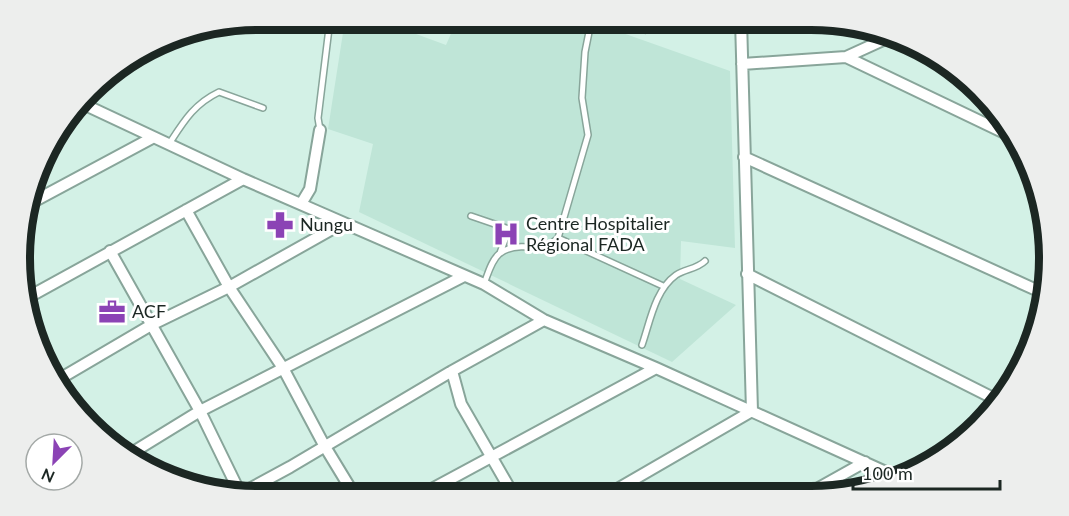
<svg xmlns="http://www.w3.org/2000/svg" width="1069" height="516" font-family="Lato,sans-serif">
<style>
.built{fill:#bfe5d7}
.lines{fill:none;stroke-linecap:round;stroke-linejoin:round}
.lane-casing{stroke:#88a59a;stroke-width:8}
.street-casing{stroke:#88a59a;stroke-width:14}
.lane{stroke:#fff;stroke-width:5}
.street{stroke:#fff;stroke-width:10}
.labels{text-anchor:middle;stroke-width:6;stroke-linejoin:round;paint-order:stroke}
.poi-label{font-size:18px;fill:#1c2723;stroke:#fff;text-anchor:start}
.rim{fill:none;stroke:#1c2723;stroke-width:8}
</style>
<rect width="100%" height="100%" fill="#d3f1e6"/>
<!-- built -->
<path class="built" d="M 345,20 L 378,20 L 446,45 L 457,20 L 586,20 L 730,71 L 735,248 L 681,241 L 680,279 L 736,305 L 672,362 L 359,212 L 373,144 L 328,129 Z"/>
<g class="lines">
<defs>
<path id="lane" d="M 622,20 L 645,30
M 320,130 L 318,118 L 330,20
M 169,144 C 184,121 194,104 219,92 L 263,108
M 471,216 L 509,229 L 500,253
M 558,238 L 588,135 L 582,98 L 585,52 L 590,27 L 597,20
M 484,284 C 488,274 491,261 499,254 C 511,244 531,246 544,250 L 558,238 L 663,286
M 642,345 C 650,322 655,290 676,275 C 685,269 697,269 705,261"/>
<path id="street" d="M 846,57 L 1011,136
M 742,64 L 846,57 L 892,36
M 81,103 L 243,179 L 484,284 L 544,320 L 656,368 L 901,479
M 744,157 L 1043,293
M 301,204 L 310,189 L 320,130
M 27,205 L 152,138
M 186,210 L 229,287 L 283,368 L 324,445 L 355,496
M 110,251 L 200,411 L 240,493
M 747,274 L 1001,402
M 25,299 L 243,179
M 452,371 L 461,404 L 514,496
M 56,381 L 153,324 L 229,287 L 343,223
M 130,454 L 200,411 L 464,276
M 242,493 L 290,467 L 452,371 L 544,320
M 607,495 L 752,411 L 741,20
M 806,495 L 865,462
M 419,496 L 656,368"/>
</defs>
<!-- lane casing -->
<use href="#lane" class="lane-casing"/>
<!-- street casing -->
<use href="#street" class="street-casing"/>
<!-- lane -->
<use href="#lane" class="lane"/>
<!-- street -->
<use href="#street" class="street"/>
</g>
<!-- icons -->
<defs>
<symbol id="pharmacy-bare" viewBox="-9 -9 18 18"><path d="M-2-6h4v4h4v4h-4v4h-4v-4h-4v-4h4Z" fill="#8b43b5" stroke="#fff" stroke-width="2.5" paint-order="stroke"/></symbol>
<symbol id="hospital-bare" viewBox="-9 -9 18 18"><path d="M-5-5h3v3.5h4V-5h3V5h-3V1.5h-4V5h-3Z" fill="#8b43b5" stroke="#fff" stroke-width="2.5" paint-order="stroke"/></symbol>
<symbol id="office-bare" viewBox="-9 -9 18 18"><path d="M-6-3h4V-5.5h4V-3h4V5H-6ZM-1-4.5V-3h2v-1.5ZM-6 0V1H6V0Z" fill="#8b43b5" stroke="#fff" stroke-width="2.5" paint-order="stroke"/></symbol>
</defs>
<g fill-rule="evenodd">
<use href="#pharmacy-bare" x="261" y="206" width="38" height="38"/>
<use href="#hospital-bare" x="487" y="215" width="38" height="38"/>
<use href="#office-bare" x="93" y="293" width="38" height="38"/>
</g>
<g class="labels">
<!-- poi labels -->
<g class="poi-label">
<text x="526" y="230">Centre Hospitalier<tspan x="526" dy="21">Régional FADA</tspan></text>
<text x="300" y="231">Nungu</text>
<text x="132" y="318">ACF</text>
</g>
</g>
<!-- crop -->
<path d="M0 0H1069V516H0ZM258 30H811A228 228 0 0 1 1039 258V258A228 228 0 0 1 811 486H258A228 228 0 0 1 30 258V258A228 228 0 0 1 258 30Z" fill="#edeeed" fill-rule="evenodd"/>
<path class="rim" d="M258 30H811A228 228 0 0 1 1039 258V258A228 228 0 0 1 811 486H258A228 228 0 0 1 30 258V258A228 228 0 0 1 258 30Z"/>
<!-- north arrow -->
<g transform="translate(54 462) rotate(204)"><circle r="28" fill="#ffffff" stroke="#a4a9a7" stroke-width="1.5"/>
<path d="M0-4.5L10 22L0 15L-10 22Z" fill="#8b43b5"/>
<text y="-9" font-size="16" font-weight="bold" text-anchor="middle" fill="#1c2723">N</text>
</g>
<!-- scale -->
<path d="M853 480v9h147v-9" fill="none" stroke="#1c2723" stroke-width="3"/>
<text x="862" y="480" font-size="18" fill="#1c2723" stroke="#ffffff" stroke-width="4.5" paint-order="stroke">100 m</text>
</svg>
